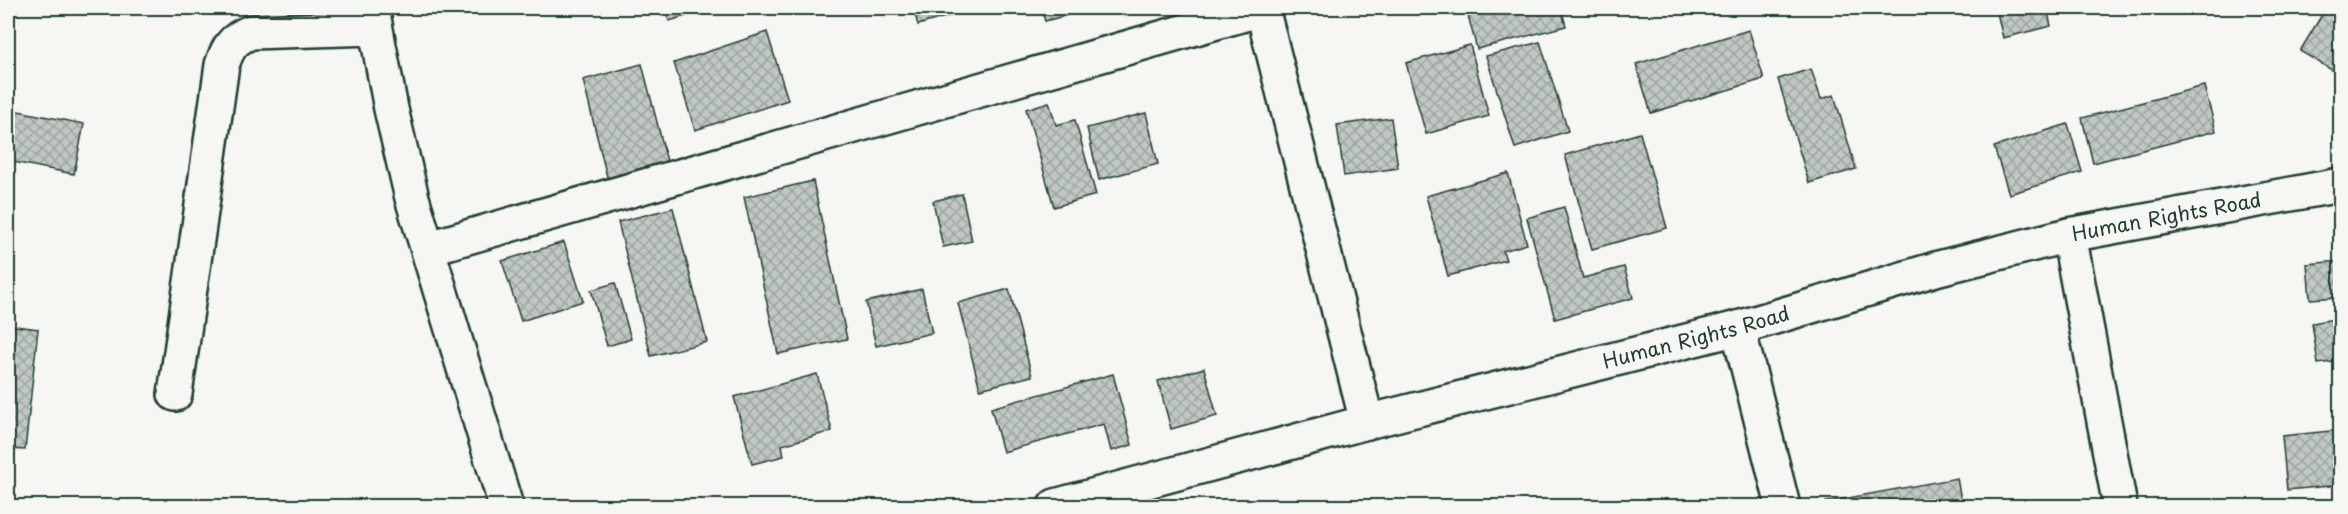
<svg xmlns="http://www.w3.org/2000/svg" width="2348" height="514" font-family="'Playpen Sans',sans-serif">
<style>
.building{fill:url(#building-cross-hatch);stroke:#1f3d34;stroke-width:1.5}
.lines{fill:none;stroke-linecap:round;stroke-linejoin:round}
.minor-casing{stroke:#1f3d34;stroke-width:38}
.minor{stroke:#f6f6f2;stroke-width:33}
.labels{text-anchor:middle;stroke-width:4.5;stroke-linejoin:round;paint-order:stroke}
.street-label{font-size:20px;fill:#1f3d34;stroke:#f6f6f2}
</style>
<defs>
<pattern id="building-cross-hatch" width="8" height="8" patternUnits="userSpaceOnUse" patternTransform="scale(1.5)"><rect width="8" height="8" fill="#c1c8c3"/><path d="M0 0l8 8M0 8l8-8" fill="none" stroke="#9ca49f"/></pattern>
</defs>
<rect width="100%" height="100%" fill="#f6f6f2"/>
<filter id="ink" filterUnits="userSpaceOnUse"><feTurbulence type="fractalNoise" baseFrequency=".0167" numOctaves="2"/><feDisplacementMap in="SourceGraphic" scale="12" xChannelSelector="R" yChannelSelector="G"/><feConvolveMatrix kernelMatrix="1 2 1 2 8 2 1 2 1" color-interpolation-filters="sRGB"/></filter>
<g filter="url(#ink)">
<!-- building -->
<path class="building" d="M 665,8 L 713,8 L 669,21 Z
M 913,8 L 976,8 L 918,25 Z
M 1041,8 L 1093,8 L 1045,21 Z
M 1466,8 L 1561,8 L 1566,26 L 1477,49 Z
M 1996,8 L 2047,8 L 2051,26 L 2003,38 Z
M 2326,8 L 2340,8 L 2340,75 L 2300,51 Z
M 1749,30 L 1764,79 L 1651,113 L 1636,64 Z
M 767,32 L 788,100 L 695,130 L 674,63 Z
M 1540,42 L 1568,131 L 1515,148 L 1486,56 Z
M 1470,45 L 1489,116 L 1426,134 L 1406,63 Z
M 642,64 L 669,169 L 609,185 L 583,80 Z
M 1811,69 L 1821,99 L 1834,95 L 1856,169 L 1809,183 L 1778,79 Z
M 2204,86 L 2216,131 L 2093,163 L 2082,118 Z
M 1049,102 L 1056,125 L 1075,120 L 1096,195 L 1054,207 L 1026,109 Z
M 8,109 L 84,124 L 74,174 L 8,161 Z
M 1146,113 L 1158,164 L 1099,180 L 1087,128 Z
M 1391,118 L 1398,168 L 1344,176 L 1337,125 Z
M 2068,124 L 2082,172 L 2009,194 L 1994,147 Z
M 1640,133 L 1667,228 L 1592,249 L 1565,155 Z
M 1508,173 L 1527,244 L 1503,251 L 1506,260 L 1448,276 L 1426,196 Z
M 813,181 L 847,339 L 778,354 L 744,197 Z
M 962,194 L 972,241 L 943,247 L 933,201 Z
M 1564,207 L 1583,278 L 1624,267 L 1633,298 L 1555,319 L 1527,218 Z
M 673,208 L 707,342 L 651,356 L 618,222 Z
M 564,242 L 583,301 L 521,321 L 502,261 Z
M 2340,261 L 2340,297 L 2310,299 L 2307,264 Z
M 615,283 L 631,339 L 607,346 L 591,290 Z
M 922,289 L 932,333 L 876,346 L 866,302 Z
M 1009,289 L 1032,376 L 980,389 L 958,303 Z
M 2340,318 L 2340,361 L 2318,364 L 2312,323 Z
M 8,325 L 38,329 L 25,450 L 8,449 Z
M 1204,368 L 1217,416 L 1171,429 L 1158,381 Z
M 817,374 L 832,431 L 782,445 L 784,456 L 752,464 L 734,397 Z
M 1113,374 L 1132,445 L 1111,451 L 1104,424 L 1003,452 L 991,408 Z
M 2340,430 L 2340,485 L 2287,490 L 2282,436 Z
M 1957,478 L 1962,506 L 1827,506 L 1826,502 Z"/>
<g class="lines">
<defs>
<g id="minor">
<path d="M 372,8 L 391,109 L 412,198 L 506,506"/>
<path d="M 1262,8 L 1367,422"/>
<path d="M 2069,235 L 2120,506"/>
<path d="M 429,248 L 1262,9"/>
<path d="M 1738,328 L 1783,506"/>
<path d="M 175,394 L 222,65 C 228,47 233,39 251,32 L 374,28"/>
<path id="s1" d="M 1055,506 L 1367,422 L 1738,328 L 1939,268 L 2069,235 L 2340,185"/>
</g>
</defs>
<!-- minor casing -->
<use href="#minor" class="minor-casing"/>
<!-- minor -->
<use href="#minor" class="minor"/>
</g>
</g>
<g class="labels">
<!-- street labels -->
<g class="street-label">
<text dy="7" stroke="none"><textPath href="#s1" startOffset="1149">Human Rights Road</textPath></text>
<text dy="7" stroke="none"><textPath href="#s1" startOffset="663">Human Rights Road</textPath></text>
</g>
</g>
<!-- margin -->
<rect width="2348" height="514" fill="none" stroke="#f6f6f2" stroke-width="30"/>
<rect x="15" y="15" width="2318" height="484" fill="none" stroke="#1f3d34" stroke-width="2" filter="url(#ink)"/>
</svg>
